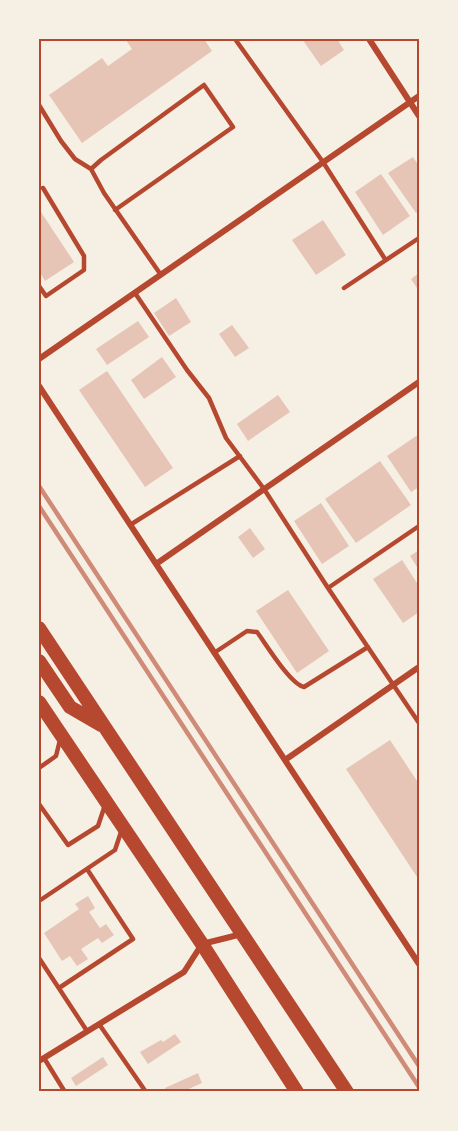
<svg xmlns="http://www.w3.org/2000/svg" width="458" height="1131" font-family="'Source Sans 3',sans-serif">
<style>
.building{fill:#e6c5b7}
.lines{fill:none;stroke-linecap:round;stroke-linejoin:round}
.service{stroke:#b5482f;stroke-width:4.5}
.minor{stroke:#b5482f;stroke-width:6}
.primary{stroke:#b5482f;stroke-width:14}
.rail{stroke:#cf8b77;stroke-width:4.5}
.neatline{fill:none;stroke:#b5482f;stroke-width:2}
</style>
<rect width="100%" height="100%" fill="#f6efe4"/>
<!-- building -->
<path class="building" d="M 128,39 L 204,39 L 212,51 L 82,143 L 49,95 L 102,58 L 108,66 L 132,49 L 126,40 Z
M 302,39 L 337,39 L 344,50 L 321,66 Z
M 413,157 L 419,166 L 419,211 L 416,213 L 388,173 Z
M 381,174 L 410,216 L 383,235 L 355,192 Z
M 39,209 L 74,262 L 45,281 L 39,271 Z
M 323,220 L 346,255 L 316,275 L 292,240 Z
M 419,273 L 419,291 L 411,279 Z
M 176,298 L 191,322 L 169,336 L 154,313 Z
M 138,321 L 149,337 L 107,365 L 96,349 Z
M 232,325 L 249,348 L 235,357 L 219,334 Z
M 162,357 L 176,377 L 144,399 L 131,380 Z
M 107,371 L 173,468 L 145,487 L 79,390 Z
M 278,395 L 290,412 L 248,441 L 237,424 Z
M 419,434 L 419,487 L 411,492 L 387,456 Z
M 380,461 L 411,505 L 356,543 L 325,499 Z
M 321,503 L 349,546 L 322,564 L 294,521 Z
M 250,528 L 265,549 L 253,558 L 238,537 Z
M 419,550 L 419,570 L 410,556 Z
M 402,560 L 419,586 L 419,612 L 403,623 L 373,579 Z
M 288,590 L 329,651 L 297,673 L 256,611 Z
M 390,740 L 419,784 L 419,880 L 346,769 Z
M 88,896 L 95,908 L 89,912 L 100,928 L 106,924 L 114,935 L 102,943 L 98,938 L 81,949 L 88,959 L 77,966 L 70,956 L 62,961 L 44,933 L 79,909 L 75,904 Z
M 175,1034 L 181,1042 L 148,1064 L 140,1052 L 161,1040 L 163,1042 Z
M 103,1057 L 108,1065 L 76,1086 L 71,1078 Z
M 198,1073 L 202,1083 L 182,1092 L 166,1092 L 165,1088 Z"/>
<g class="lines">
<!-- service -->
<path class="service" d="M 235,39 L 323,162 L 385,259
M 39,105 L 61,141 L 75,159 L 91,169 L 104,193 L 161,275
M 91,169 L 101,160 L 204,85 L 233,127 L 115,210
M 39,286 L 46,296 L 84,270 L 84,256 L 43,188
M 344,288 L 419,238
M 135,293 L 187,370 L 209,398 L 226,438 L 264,489 L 328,588 L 419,723
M 130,525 L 240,456
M 328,588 L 419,526
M 214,653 L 247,631 L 257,632 C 266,644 290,684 304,687 L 368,647
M 39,768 L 56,756 L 60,740
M 39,804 L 68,845 L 98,826 L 105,805
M 39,901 L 115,850 L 122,829
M 39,958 L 87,1031
M 59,988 L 133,939 L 87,869
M 99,1024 L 146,1092
M 44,1058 L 65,1092"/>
<!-- minor -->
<path class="minor" d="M 369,39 L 419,116
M 39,359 L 419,96
M 39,386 L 419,964
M 156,564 L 419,382
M 285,760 L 419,667
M 39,1061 L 184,972 L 202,944 L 242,934"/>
<!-- primary -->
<path class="primary" d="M 39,628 L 347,1092
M 39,661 L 70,707 L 101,725
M 39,702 L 202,944 L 297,1092"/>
<!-- rail -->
<path class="rail" d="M 39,486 L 419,1066
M 39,506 L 419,1087"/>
</g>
<!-- border -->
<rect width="458" height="1131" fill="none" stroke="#f6efe4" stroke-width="81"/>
<rect x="40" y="40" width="378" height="1050" class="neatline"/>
</svg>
